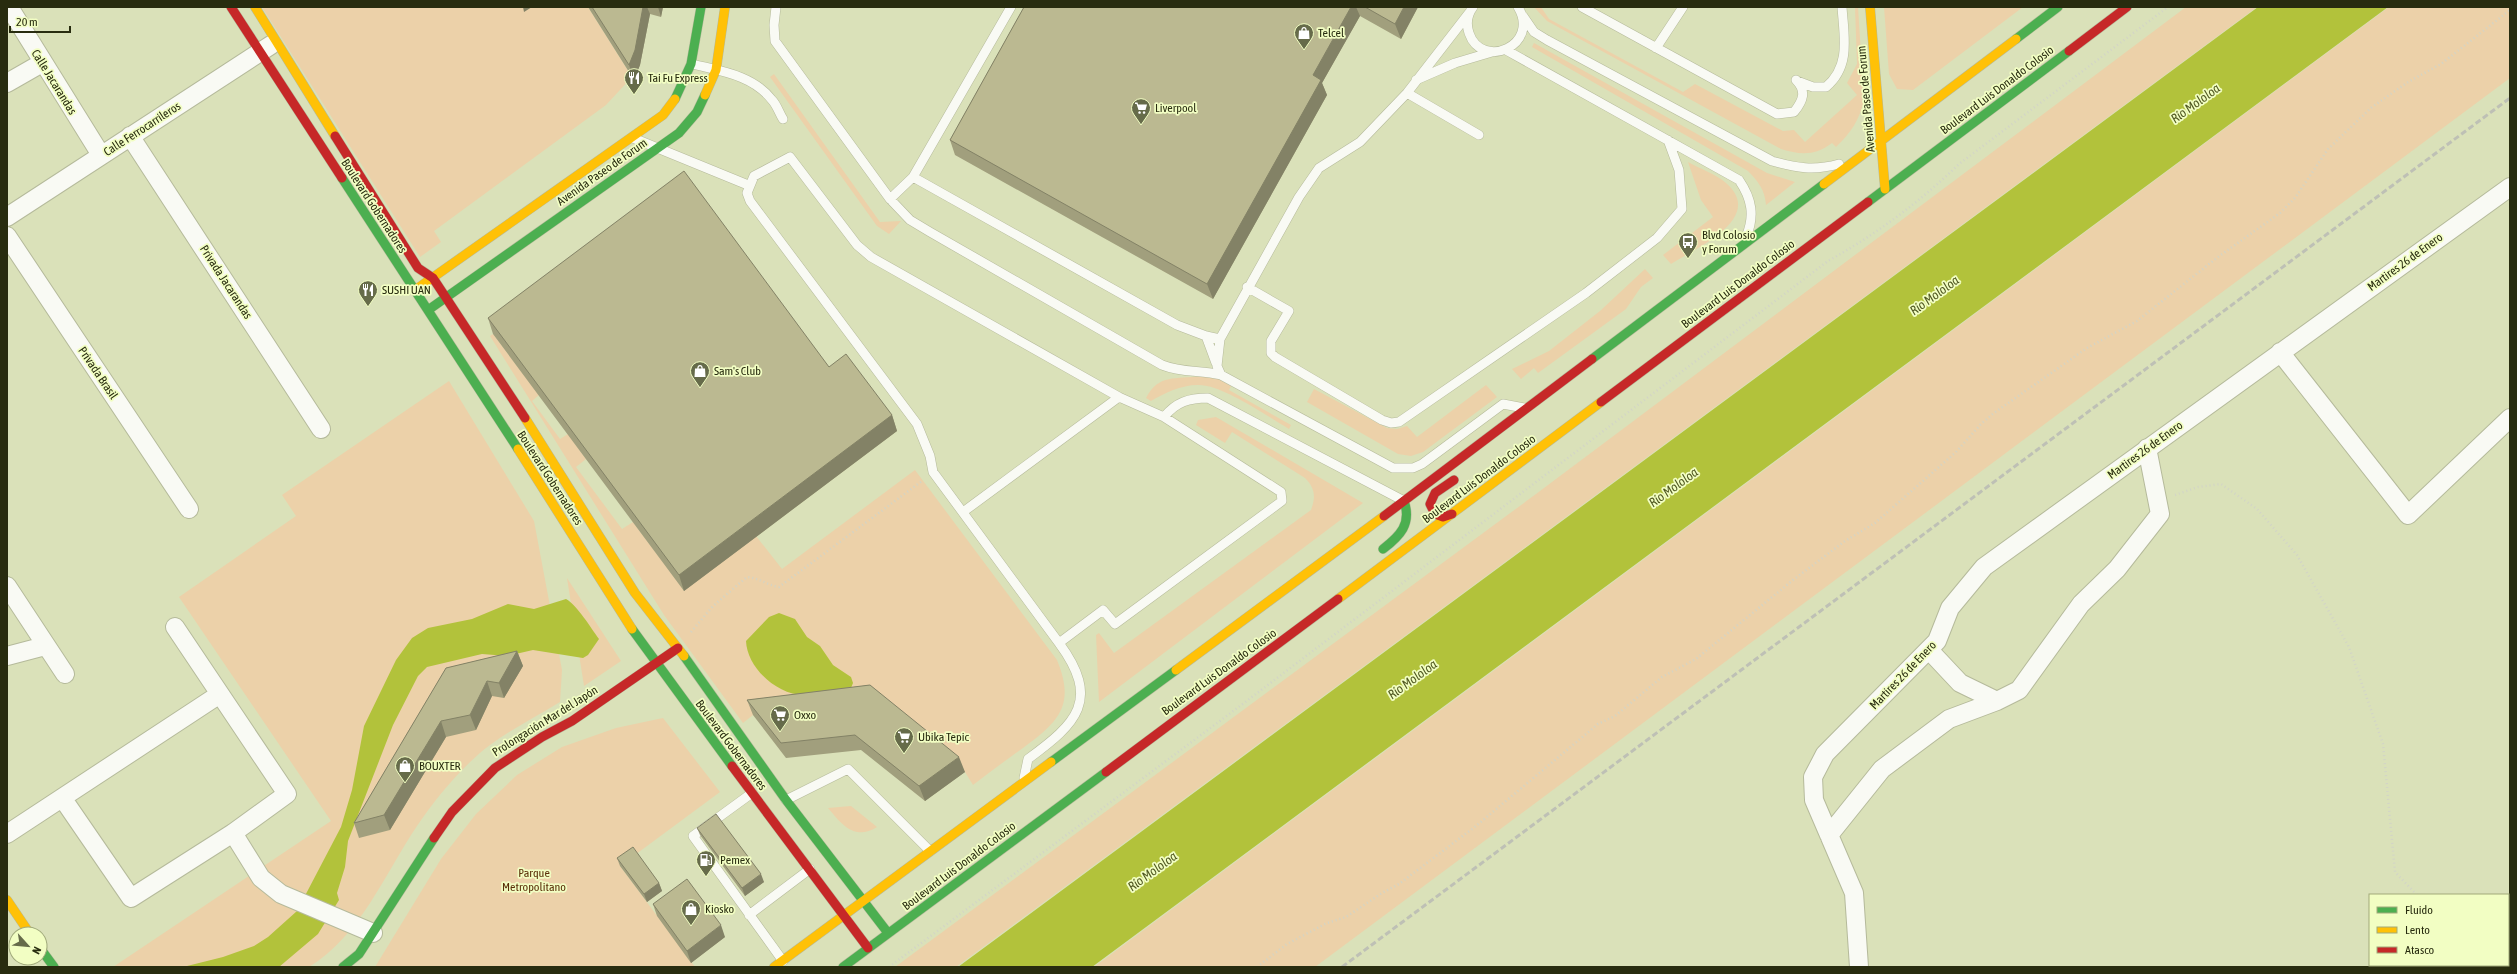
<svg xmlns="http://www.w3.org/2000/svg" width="2517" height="974" font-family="'Asap Condensed',sans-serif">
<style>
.green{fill:#ecd1a9}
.water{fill:#b2c23b}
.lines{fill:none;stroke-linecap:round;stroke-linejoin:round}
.lane-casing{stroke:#b5ba9b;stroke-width:10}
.street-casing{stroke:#b5ba9b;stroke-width:20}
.fast-casing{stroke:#b5ba9b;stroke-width:10}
.slow-casing{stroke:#b5ba9b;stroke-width:10}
.jam-casing{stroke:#b5ba9b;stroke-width:10}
.path{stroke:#d2d4c7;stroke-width:2.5;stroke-dasharray:1 3;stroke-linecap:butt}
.lane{stroke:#f9faf4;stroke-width:9}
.street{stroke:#f9faf4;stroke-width:18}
.fast{stroke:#4caf50;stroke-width:9}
.slow{stroke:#ffc107;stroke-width:9}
.jam{stroke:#c62828;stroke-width:9}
.rail{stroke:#bec0b5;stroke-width:3;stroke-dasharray:6 3;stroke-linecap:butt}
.wall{fill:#a19f7d}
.shaded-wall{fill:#838266}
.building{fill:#bbb991;stroke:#838266}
.labels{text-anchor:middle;stroke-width:3.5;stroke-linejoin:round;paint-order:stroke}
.poi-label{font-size:12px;fill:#282c0f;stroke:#f2fec3;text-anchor:start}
.street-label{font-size:12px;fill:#282c0f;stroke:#f2fec3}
.park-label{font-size:12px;fill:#5a2f08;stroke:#f2fec3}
.water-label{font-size:13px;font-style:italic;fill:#505821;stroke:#f2fec3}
</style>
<rect width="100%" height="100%" fill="#dae1b9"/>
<!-- green -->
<path class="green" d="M 262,7 L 588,7 L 632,77 L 606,105 L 434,231 L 441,242 L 420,257 Z
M 1534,7 L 1541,7 L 1549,19 L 1683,92 L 1695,84 L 1783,131 L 1794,130 L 1805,142 L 1857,95 L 1847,83 L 1857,64 L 1855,7 L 1858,7 L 1864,101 C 1859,120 1851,133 1836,147 L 1832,143 C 1815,156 1800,155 1781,149 L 1547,21 Z
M 1884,7 L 2023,7 L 1913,90 L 1897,89 L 1889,74 Z
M 2186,7 L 2257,7 L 956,967 L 895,967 L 1536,494 Z
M 2389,7 L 2510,7 L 2510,78 L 1315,967 L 1094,967 Z
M 1534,43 L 1767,173 L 1795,182 L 1766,205 C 1765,190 1758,181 1748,171 L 1532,47 Z
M 774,74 L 880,222 L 901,221 L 889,234 L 877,226 L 770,77 Z
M 1688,162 C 1700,169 1716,174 1726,183 C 1766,218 1696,248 1671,264 L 1663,255 L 1713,217 L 1701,200 Z
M 1645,269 L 1653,278 L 1641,287 L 1626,309 L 1538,373 L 1534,368 L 1521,379 L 1512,369 L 1549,351 L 1600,311 Z
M 493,334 L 539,395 L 532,401 L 560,439 L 568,434 L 586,459 L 576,467 L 622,529 L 633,522 L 684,590 L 756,536 L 782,569 L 915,470 L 1057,660 C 1076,706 1058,722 1023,748 C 1006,760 990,772 973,785 L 965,772 L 753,715 L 743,723 L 664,615 L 490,336 Z
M 1200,376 L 1217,378 L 1231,386 L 1229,390 L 1291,425 L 1289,429 C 1267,416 1231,391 1207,386 C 1187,382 1167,392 1151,401 L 1146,398 C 1159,373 1176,380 1200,376 Z
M 449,381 L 534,521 L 562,670 L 560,702 C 537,716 512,729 490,745 C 462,766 436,798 417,826 C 384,875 361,935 309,967 L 113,967 L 331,821 L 179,597 L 296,516 L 282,495 Z
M 1486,385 L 1497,397 L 1423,452 L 1411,456 L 1398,454 L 1307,402 L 1314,389 L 1387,428 L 1397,429 L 1407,426 L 1417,437 Z
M 1216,417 L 1363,503 L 1099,702 L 1096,635 L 1099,633 L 1114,653 L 1311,510 C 1316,497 1315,488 1305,478 L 1232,432 L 1225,443 L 1196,425 L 1198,420 Z
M 567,578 L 621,661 L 584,686 Z
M 663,718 L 720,792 L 620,866 L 695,967 L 375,967 L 441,859 L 476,814 L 517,775 L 562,747 L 616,728 Z
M 851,806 L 877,827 C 855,841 842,825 828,808 Z"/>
<!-- water -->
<path class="water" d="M 2258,7 L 2388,7 L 1092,967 L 958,967 Z
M 566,599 C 577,605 591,628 599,639 L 588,655 L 583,658 L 533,650 L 507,656 L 482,654 L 427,667 L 418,676 L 393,725 L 348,841 L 345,867 L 337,893 L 339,900 L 318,934 L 279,967 L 183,967 L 223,957 L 254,946 L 268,937 L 297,911 L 341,827 L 352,790 L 364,726 L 396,660 L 412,638 L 428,628 L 472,619 L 508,604 L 534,609 Z
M 779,613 L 795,619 L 807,637 L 820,646 L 833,665 L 851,677 L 853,683 L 851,688 C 836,691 820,694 805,695 C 778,696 747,668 746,641 L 769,617 Z"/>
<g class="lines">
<defs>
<path id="lane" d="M 776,7 L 774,25 L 775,41 L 890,199 L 913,177
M 1011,7 L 913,177 L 1177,325 L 1206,336 L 1220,339 L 1299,197 L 1319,168 L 1360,142 L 1407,93 L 1469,13
M 1473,7 C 1467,15 1466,24 1469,33 C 1482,71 1541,45 1518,7
M 1582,7 L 1777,114 L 1794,112 C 1803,101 1807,91 1796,80
M 1523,16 L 1534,32 L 1547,40 L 1772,161 C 1796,168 1814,171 1839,164
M 1656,48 L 1683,7
M 1506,50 L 1739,180 C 1752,199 1755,216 1746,237
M 692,64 C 720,71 753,75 772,100 C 777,105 779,113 783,119
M 1416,80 L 1455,63 L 1492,52
M 1797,81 L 1813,87 L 1826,87 C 1851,66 1844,37 1842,7
M 1407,93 L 1479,135
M 633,138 L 748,185
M 890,199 L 910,220 L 930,232 L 1162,365 C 1182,373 1201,370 1221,375 L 1393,468 L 1413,468 L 1422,464 L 1503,404 L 1524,408
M 1247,287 L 1289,311 L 1271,341 L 1271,353 L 1275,357 L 1382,420 L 1391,423 L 1399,422 L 1586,293 L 1657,238 L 1682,209 L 1679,170 L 1668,140
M 1206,336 L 1216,363
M 1220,339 L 1217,366 L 1221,375
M 1164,417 C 1176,402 1189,398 1208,398 L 1404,501
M 963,512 L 1119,397
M 1024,778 L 1028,759 C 1077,723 1101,700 1059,643 L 933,472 L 930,456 L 917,424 L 750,201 L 747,193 L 754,176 L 790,157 L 857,245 L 871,257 L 1119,397 L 1164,417 L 1281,492 L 1282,501 L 1115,624 L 1103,610 L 1059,643
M 752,793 L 693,836 L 783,961
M 786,800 L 848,769 L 930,851
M 749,915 L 810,869"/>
<path id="street" d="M 9,7 L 101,155
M 7,83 L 42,63
M 130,136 L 321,429
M 7,217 L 271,45
M 7,236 L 189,509
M 2280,352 L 2408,515 L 2510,418
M 7,586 L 65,674
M 1929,650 L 1960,683 L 1997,701
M 7,656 L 45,646
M 63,799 L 131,898 L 233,833 L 287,794 L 175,627
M 233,833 L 261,878 L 281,894 L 373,933
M 7,834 L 220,694
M 1829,835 L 1882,769 L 1949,719 L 1997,701 L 2019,690 L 2081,604 L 2117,569 L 2160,514 L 2147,448
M 1859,967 L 1854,893 L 1814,800 L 1813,777 L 1825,754 L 1937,641 L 1950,608 L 1984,567 L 2510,187"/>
<path id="fast" d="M 2016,39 L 2058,7
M 675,99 L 691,64 L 701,7
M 342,178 L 518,449
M 1868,202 L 2069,51
M 431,308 L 679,133 L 697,112 L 705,95
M 1592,359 L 1824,184
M 1383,549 C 1400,536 1412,524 1404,501
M 632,629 L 732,766
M 684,656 L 786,800 L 888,933
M 1051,762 L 1176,670
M 40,948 L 54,967
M 343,967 L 359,954 L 434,838
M 843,967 L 1106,772"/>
<path id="slow" d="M 255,7 L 335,136
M 1870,7 L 1885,189
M 705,95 L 716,70 L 725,7
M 1824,184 L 2016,39
M 418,288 L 663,115 L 675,99
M 525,418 L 635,593 L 684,656
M 518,449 L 632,629
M 1338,599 L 1601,402
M 1176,670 L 1384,516
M 7,900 L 30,934
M 774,967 L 1051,762"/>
<path id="jam" d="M 231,7 L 342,178
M 2069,51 L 2127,7
M 335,136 L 418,268 L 433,278 L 525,418
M 1601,402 L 1868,202
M 1452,514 L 1443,517 L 1435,514 L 1430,504 L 1435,493 L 1454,480
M 1384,516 L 1592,359
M 732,766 L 868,948
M 1106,772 L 1338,599
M 434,838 L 452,812 L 495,768 L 542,737 L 572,721 L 678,648"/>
</defs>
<!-- lane casing -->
<use href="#lane" class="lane-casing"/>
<!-- street casing -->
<use href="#street" class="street-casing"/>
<!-- fast casing -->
<use href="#fast" class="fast-casing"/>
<!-- slow casing -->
<use href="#slow" class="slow-casing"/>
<!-- jam casing -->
<use href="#jam" class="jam-casing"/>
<!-- path -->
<path class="path" d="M 2175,495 L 2198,487 L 2221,484 L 2257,509 L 2297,555 L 2349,647 L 2383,744 L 2395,872 L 2417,895
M 691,632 L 713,606 L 747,577 C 759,578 767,585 779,587 L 922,481
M 2508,943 L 2510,945
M 889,967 L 1244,703 L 1828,261 C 1875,235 1920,202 1959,164 L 2168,7
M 1257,967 L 1287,944 L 1327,923 L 1346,917 L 1382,893 L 1399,884 L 1476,826 L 1598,724 L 1615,716 L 1662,677 L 1696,659 L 1793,580 L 1845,541 L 1875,523 L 1956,452 L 1981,424 L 1994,413 L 2087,348 L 2137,321 L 2218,257 L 2280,213 L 2295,198 L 2328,149 L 2372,107 L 2408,82 L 2441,64 L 2510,10"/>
<!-- lane -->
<use href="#lane" class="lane"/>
<!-- street -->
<use href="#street" class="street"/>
<!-- fast -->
<use href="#fast" class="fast"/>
<!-- slow -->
<use href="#slow" class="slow"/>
<!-- jam -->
<use href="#jam" class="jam"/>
<!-- rail -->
<path class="rail" d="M 1342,967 L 2510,98"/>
</g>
<!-- wall -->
<path class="wall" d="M 588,7 L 663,7 L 661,17 L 650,14 L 640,65 L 634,80 Z
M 1024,7 L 1418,7 L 1401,39 L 1360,16 L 1322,83 L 1327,95 L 1213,299 L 955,155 L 950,140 Z
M 488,318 L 829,367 L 892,415 L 897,431 L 684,591 L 493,334 Z
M 517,651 L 523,666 L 504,698 L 492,696 L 476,730 L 446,737 L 390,830 L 359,838 L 354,823 L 446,668 Z
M 870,685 L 965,772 L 925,801 L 861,750 L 786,758 L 753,715 L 747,700 Z
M 697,828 L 764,882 L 745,896 L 700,835 Z
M 617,858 L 659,883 L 662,891 L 647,902 L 620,866 Z
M 653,904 L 725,937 L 691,963 L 657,916 Z"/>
<!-- shaded-wall -->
<path class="shaded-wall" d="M 523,7 L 532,7 L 524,12 Z
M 643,7 L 647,7 L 650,14 L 640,65 L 634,80 L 629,65 Z
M 658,7 L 663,7 L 661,17 Z
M 1351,7 L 1356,7 L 1360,16 L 1322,83 L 1327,95 L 1213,299 L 1207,284 L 1313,75 Z
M 1404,7 L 1418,7 L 1401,39 L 1395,24 Z
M 892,415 L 897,431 L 684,591 L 679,575 Z
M 517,651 L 523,666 L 504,698 L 499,683 Z
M 487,681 L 492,696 L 476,730 L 470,715 Z
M 441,721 L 446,737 L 390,830 L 384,815 Z
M 959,757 L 965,772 L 925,801 L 919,786 Z
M 761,874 L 764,882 L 745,896 L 742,888 Z
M 659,883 L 662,891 L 647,902 L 644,894 Z
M 721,925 L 725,937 L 691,963 L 687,951 Z"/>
<!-- building -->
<path class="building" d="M 592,7 L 643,7 L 635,50 L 629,65 Z
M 1024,7 L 1351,7 L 1313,75 L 1321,80 L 1207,284 L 950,140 Z
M 1365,7 L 1404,7 L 1395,24 Z
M 684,171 L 829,367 L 846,354 L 892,415 L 679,575 L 488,318 Z
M 517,651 L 499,683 L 487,681 L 470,715 L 441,721 L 384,815 L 354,823 L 446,668 Z
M 870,685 L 959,757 L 919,786 L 855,735 L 781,743 L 747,700 Z
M 716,814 L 761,874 L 742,888 L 697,828 Z
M 633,847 L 659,883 L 644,894 L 617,858 Z
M 687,879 L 721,925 L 687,951 L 653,904 Z"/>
<!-- icons -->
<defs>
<symbol id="shop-pin" viewBox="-11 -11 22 30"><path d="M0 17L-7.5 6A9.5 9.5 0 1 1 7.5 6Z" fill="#666b4a" stroke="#f2fec3"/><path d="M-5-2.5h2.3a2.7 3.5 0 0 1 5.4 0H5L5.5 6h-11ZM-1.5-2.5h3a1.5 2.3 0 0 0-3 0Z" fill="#fff"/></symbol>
<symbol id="restaurant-pin" viewBox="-11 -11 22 30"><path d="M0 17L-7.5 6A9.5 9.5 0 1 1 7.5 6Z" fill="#666b4a" stroke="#f2fec3"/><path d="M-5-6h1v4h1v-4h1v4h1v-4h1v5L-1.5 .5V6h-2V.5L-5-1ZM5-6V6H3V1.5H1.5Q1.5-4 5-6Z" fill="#fff"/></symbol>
<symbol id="supermarket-pin" viewBox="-11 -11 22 30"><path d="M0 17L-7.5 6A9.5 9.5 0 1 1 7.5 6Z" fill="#666b4a" stroke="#f2fec3"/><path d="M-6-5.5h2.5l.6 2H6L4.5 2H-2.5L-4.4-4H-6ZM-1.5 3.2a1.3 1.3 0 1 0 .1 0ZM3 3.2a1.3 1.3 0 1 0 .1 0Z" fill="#fff"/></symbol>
<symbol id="bus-pin" viewBox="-11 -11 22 30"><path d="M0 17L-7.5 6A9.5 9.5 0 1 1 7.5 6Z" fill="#666b4a" stroke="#f2fec3"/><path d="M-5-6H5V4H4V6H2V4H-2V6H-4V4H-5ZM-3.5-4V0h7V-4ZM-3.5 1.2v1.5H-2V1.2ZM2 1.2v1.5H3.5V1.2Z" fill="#fff"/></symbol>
<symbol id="fuel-pin" viewBox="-11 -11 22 30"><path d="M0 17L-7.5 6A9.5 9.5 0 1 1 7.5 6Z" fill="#666b4a" stroke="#f2fec3"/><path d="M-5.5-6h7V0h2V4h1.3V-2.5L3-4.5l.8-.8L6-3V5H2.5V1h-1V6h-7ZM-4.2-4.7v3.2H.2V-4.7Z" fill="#fff"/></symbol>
</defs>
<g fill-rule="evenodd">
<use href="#shop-pin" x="1293" y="22" width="22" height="30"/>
<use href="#restaurant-pin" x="623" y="67" width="22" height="30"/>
<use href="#supermarket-pin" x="1130" y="97" width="22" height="30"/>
<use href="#bus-pin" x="1677" y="231" width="22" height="30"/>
<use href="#restaurant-pin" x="357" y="279" width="22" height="30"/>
<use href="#shop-pin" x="689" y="360" width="22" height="30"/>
<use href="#supermarket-pin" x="769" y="704" width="22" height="30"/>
<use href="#supermarket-pin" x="893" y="726" width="22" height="30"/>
<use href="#shop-pin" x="394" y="755" width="22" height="30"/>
<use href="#fuel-pin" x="695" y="849" width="22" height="30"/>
<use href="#shop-pin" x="680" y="898" width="22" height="30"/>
</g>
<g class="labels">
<!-- poi labels -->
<g class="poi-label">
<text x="1318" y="37">Telcel</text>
<text x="648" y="82">Tai Fu Express</text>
<text x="1155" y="112">Liverpool</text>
<text x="1702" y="239">Blvd Colosio<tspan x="1702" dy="14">y Forum</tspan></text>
<text x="382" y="294">SUSHI UAN</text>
<text x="714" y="375">Sam's Club</text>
<text x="794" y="719">Oxxo</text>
<text x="918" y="741">Ubika Tepic</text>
<text x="419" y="770">BOUXTER</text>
<text x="720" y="864">Pemex</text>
<text x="705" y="913">Kiosko</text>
</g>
<!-- street labels -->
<g class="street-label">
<text transform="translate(54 82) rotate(58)" y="4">Calle Jacarandas</text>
<text transform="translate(1997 90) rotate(-37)" y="4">Boulevard Luis Donaldo Colosio</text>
<text transform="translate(1866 99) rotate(-95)" y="4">Avenida Paseo de Forum</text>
<text transform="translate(142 129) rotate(-33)" y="4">Calle Ferrocarrileros</text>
<text transform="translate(602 172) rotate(-35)" y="4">Avenida Paseo de Forum</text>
<text transform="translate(374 206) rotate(57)" y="4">Boulevard Gobernadores</text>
<text transform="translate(2405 262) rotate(-36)" y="4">Martires 26 de Enero</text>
<text transform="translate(226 282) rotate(57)" y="4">Privada Jacarandas</text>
<text transform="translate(1738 284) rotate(-37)" y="4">Boulevard Luis Donaldo Colosio</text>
<text transform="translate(98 373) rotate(56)" y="4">Privada Brasil</text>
<text transform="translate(2145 450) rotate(-36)" y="4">Martires 26 de Enero</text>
<text transform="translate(550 478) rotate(57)" y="4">Boulevard Gobernadores</text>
<text transform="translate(1479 479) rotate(-37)" y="4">Boulevard Luis Donaldo Colosio</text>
<text transform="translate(1219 672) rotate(-36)" y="4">Boulevard Luis Donaldo Colosio</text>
<text transform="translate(1903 675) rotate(-46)" y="4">Martires 26 de Enero</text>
<text transform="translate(545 721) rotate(-32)" y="4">Prolongación Mar del Japón</text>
<text transform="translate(731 745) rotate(53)" y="4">Boulevard Gobernadores</text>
<text transform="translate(959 866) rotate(-37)" y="4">Boulevard Luis Donaldo Colosio</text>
</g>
<!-- park labels -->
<g class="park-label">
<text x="534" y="877">Parque<tspan x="534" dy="14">Metropolitano</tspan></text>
</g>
<!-- water labels -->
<g class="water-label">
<text transform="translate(2195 103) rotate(-36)" y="5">Río Mololoa</text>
<text transform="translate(1934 295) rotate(-36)" y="5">Río Mololoa</text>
<text transform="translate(1673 487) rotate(-36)" y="5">Río Mololoa</text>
<text transform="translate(1412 679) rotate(-36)" y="5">Río Mololoa</text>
<text transform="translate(1152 871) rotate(-36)" y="5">Río Mololoa</text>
</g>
</g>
<!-- border -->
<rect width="2517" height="974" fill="none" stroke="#282c0f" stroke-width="16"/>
<!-- legend -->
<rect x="2369" y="894" width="140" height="72" fill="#f2fec3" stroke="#a1aa7b"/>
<rect x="2377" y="907" width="20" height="6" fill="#4caf50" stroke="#a1aa7b"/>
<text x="2405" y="914" font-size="12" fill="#282c0f">Fluido</text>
<rect x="2377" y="927" width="20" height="6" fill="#ffc107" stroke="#a1aa7b"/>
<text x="2405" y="934" font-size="12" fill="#282c0f">Lento</text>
<rect x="2377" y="947" width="20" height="6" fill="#c62828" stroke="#a1aa7b"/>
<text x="2405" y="954" font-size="12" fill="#282c0f">Atasco</text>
<!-- north arrow -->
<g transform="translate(28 946) rotate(117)"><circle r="19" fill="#f2fec3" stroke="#a1aa7b"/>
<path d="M0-3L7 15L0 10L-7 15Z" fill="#666b4a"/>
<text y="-6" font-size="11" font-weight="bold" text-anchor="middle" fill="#282c0f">N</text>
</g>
<!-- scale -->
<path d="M10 26v6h60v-6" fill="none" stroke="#282c0f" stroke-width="2"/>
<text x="16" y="26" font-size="12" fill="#282c0f" stroke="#f2fec3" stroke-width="3" paint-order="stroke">20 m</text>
</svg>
